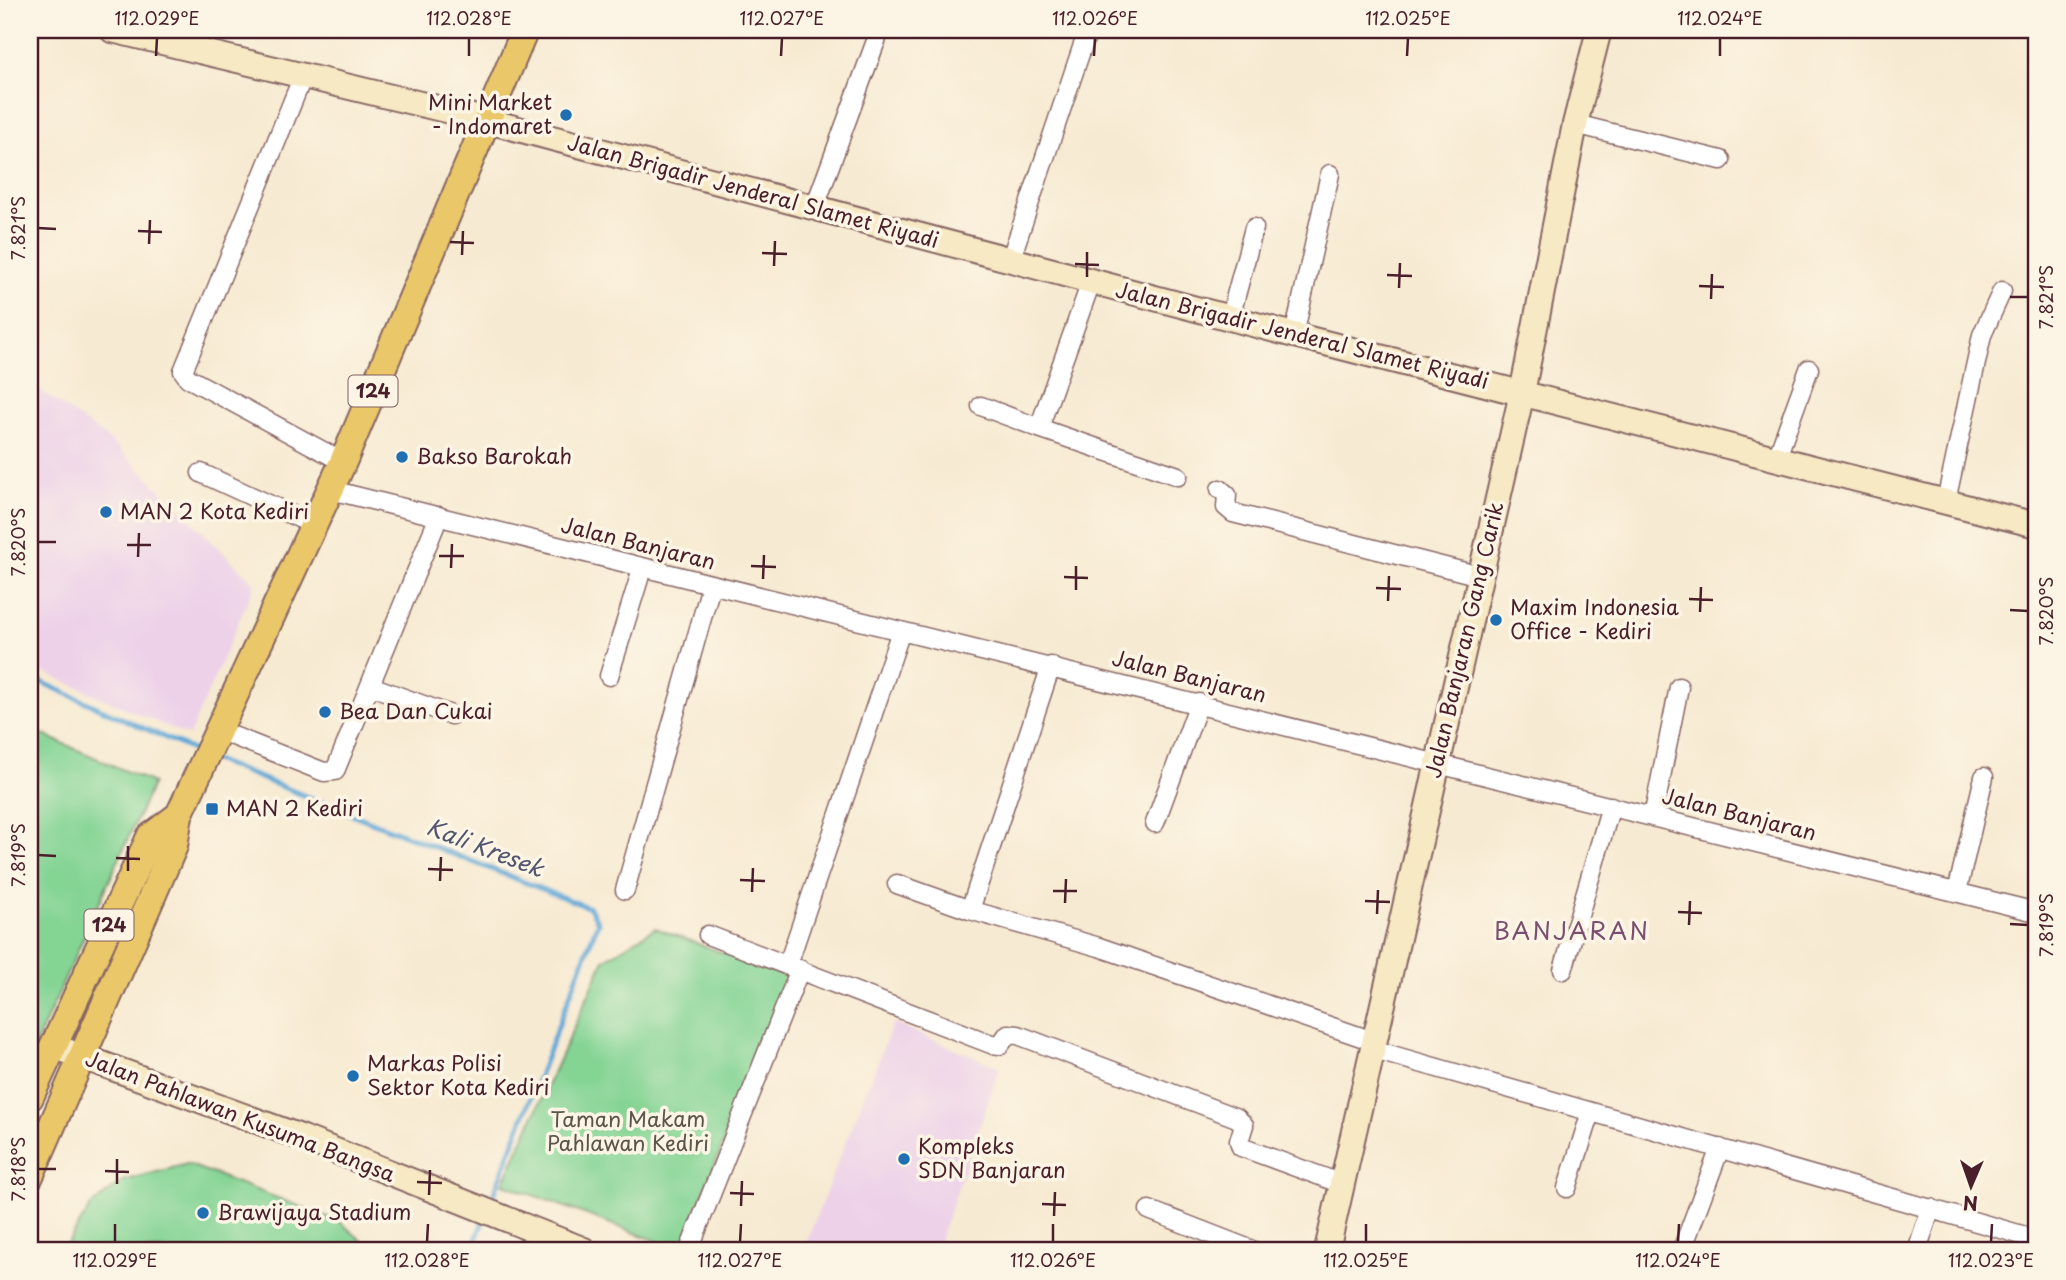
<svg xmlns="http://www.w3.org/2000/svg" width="2066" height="1280" font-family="'Playpen Sans',sans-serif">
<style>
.built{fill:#edd1e9}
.green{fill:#84d494;stroke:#677a60;stroke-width:2}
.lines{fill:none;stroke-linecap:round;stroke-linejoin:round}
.stream{stroke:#60a8d7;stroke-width:5}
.street-casing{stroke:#876665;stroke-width:21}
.secondary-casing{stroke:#876665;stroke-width:28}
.primary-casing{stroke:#876665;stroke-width:30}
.street{stroke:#fff;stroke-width:18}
.secondary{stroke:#f7e9c3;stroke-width:24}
.primary{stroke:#eac769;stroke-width:26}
.ticks{fill:none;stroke:#4a1f2b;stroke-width:2.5}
.poi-dot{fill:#1f6fb2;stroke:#fcf5e5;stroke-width:2.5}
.labels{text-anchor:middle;stroke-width:7;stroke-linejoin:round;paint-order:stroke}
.shield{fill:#fcf5e5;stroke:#7f5f63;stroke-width:2}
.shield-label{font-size:19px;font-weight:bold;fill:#4a1f2b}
.poi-label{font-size:21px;fill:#4a1f2b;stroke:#fcf5e5;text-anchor:start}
.street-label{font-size:21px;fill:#4a1f2b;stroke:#fcf5e5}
.park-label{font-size:21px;fill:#5b554a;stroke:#fcf5e5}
.water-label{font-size:23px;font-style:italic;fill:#535670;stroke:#fcf5e5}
.quarter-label{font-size:24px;letter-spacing:2px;fill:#7a4f6f;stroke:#fcf5e5}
.neatline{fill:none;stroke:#4a1f2b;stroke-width:2.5}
.ticks-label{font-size:18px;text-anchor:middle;fill:#4a1f2b}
</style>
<rect width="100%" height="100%" fill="#fcf5e5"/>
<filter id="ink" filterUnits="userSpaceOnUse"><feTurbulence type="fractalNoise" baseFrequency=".0143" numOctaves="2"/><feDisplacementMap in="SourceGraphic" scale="14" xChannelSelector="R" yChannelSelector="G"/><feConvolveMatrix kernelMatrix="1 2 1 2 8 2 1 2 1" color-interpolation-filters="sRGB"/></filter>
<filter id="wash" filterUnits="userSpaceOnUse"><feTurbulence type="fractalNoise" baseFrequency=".00686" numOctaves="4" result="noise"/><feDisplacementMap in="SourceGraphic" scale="28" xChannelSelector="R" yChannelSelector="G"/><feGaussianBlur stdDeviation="1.57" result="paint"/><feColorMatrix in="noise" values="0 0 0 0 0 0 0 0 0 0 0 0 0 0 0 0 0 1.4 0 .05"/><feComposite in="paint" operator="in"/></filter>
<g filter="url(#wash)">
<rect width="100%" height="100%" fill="#f7ead2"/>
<!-- built -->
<path class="built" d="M 30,383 L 111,441 L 255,584 L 189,736 L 30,666 Z
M 893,1023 L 1000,1068 L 936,1250 L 803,1250 Z"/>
<!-- green -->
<path class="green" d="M 30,729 L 153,783 L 30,1057 Z
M 655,928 L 789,977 L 681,1250 L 503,1184 L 604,960 Z
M 187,1164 L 339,1221 L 373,1250 L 63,1250 L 92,1205 L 123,1181 Z"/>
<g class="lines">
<!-- stream -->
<path class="stream" d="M 30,677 L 199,753
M 214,760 L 590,908 L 598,922 L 490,1204
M 472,1250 L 485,1216"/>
</g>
</g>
<g filter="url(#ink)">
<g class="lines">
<defs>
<path id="street" d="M 193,49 L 199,30
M 303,76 L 183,371 L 188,378 L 343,462
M 1575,124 L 1721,160
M 814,209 L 880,30
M 1010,261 L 1088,30
M 1230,318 L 1254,228
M 1294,335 L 1330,174
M 981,406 L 1039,428 L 1091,282
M 1039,428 L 1178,476
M 1777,457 L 1809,369
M 201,473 L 314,525
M 1220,489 L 1227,495 L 1226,507 L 1233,513 L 1480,576
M 331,490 L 2036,912
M 1946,501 L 1982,335 L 2002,291
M 609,676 L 642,569
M 371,686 L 451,715
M 218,730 L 324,772 L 335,771 L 439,516
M 1653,817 L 1679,687
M 1155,823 L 1199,703
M 897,884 L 970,910 L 1099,947 L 1373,1041
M 625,890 L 711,586
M 1957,892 L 1984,777
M 970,910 L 1051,666
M 708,935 L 991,1044 L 1000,1045 L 1008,1034 L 1018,1035 L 1237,1118 L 1244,1125 L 1239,1141 L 1241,1147 L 1342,1184
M 788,964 L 901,631
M 1563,970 L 1611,806
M 1371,1049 L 2036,1239
M 1567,1188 L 1591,1112
M 1149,1210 L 1252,1250
M 689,1250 L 800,969
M 1682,1250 L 1720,1148
M 1917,1250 L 1931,1208"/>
<path id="secondary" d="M 112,30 L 458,113 L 1294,335 L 2036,525
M 53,1046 L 303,1138 L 584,1250
M 1327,1250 L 1522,393 L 1575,124 L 1599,30"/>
<path id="primary" d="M 30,1097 L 150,837 L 179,815
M 30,1176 L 174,846 L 179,815 L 343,462 L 525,30"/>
</defs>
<!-- street casing -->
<use href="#street" class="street-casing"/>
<!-- secondary casing -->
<use href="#secondary" class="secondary-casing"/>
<!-- primary casing -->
<use href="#primary" class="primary-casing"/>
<!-- street -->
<use href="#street" class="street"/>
<!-- secondary -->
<use href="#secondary" class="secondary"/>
<!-- primary -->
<use href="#primary" class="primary"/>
</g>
</g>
<!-- ticks -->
<path class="ticks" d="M 156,56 L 157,38M 469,56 L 469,38M 781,56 L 782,38M 1094,56 L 1095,38M 1407,56 L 1408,38M 1720,56 L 1720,38M 38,228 L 56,229M 138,231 L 162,232M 450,242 L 474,243M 149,244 L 150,220M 762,253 L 787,254M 462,255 L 463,231M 1075,264 L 1099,265M 774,266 L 775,241M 1387,275 L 1412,276M 1087,277 L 1087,252M 1699,286 L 1724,287M 1399,288 L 1400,263M 2010,297 L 2028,297M 1711,299 L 1712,274M 38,542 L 56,542M 127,545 L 151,545M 439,556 L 464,556M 138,557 L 139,533M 751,566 L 776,567M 451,568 L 452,544M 1064,577 L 1088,578M 763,579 L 764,555M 1376,588 L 1401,589M 1076,590 L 1076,566M 1689,599 L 1713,600M 1388,601 L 1389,576M 2010,610 L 2028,611M 1700,612 L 1701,587M 38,855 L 56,856M 116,858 L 140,859M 428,869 L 453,870M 128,871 L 128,846M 740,880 L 765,881M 440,881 L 441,857M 1053,891 L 1077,891M 752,892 L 753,868M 1365,901 L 1390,902M 1065,903 L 1066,879M 1678,912 L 1702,913M 1377,914 L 1378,890M 2010,924 L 2028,925M 1689,925 L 1690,901M 38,1169 L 56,1169M 105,1171 L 129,1172M 417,1182 L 442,1183M 117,1184 L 117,1159M 730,1193 L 754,1194M 429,1195 L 430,1170M 1042,1204 L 1066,1205M 741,1206 L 742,1181M 1054,1216 L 1055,1192M 115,1242 L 115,1224M 427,1242 L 428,1224M 740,1242 L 741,1224M 1053,1242 L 1053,1224M 1366,1242 L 1366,1224M 1678,1242 L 1679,1224M 1991,1242 L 1992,1224"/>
<!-- markers -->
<g class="poi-dot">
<circle cx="566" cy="115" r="7"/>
<circle cx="402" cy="457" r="7"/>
<circle cx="106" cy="512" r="7"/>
<circle cx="1496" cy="620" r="7"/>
<circle cx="325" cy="712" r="7"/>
<rect x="205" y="802" width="14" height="14" rx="3.5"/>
<circle cx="353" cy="1076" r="7"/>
<circle cx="904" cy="1159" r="7"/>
<circle cx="203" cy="1213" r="7"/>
</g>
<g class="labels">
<!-- shield labels -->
<g class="shield">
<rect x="348.5" y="375.5" width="49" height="31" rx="5"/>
<rect x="84.5" y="909.5" width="49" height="31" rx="5"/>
</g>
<g class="shield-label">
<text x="373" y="398">124</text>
<text x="109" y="932">124</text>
</g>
<!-- poi labels -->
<g class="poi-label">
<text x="552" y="110" text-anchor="end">Mini Market<tspan x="552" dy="24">- Indomaret</tspan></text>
<text x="416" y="464">Bakso Barokah</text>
<text x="120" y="519">MAN 2 Kota Kediri</text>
<text x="1510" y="615">Maxim Indonesia<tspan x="1510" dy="24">Office - Kediri</tspan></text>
<text x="339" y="719">Bea Dan Cukai</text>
<text x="226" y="816">MAN 2 Kediri</text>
<text x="367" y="1071">Markas Polisi<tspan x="367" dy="24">Sektor Kota Kediri</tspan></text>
<text x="918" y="1154">Kompleks<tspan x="918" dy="24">SDN Banjaran</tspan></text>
<text x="217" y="1220">Brawijaya Stadium</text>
</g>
<!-- street labels -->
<g class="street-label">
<text transform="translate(753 192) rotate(15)" y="7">Jalan Brigadir Jenderal Slamet Riyadi</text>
<text transform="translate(1302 336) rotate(14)" y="7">Jalan Brigadir Jenderal Slamet Riyadi</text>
<text transform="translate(638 544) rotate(14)" y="7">Jalan Banjaran</text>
<text transform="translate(1465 640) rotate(-77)" y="7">Jalan Banjaran Gang Carik</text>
<text transform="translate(1189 677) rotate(14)" y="7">Jalan Banjaran</text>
<text transform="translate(1739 815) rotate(14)" y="7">Jalan Banjaran</text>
<text transform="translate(240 1117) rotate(21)" y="7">Jalan Pahlawan Kusuma Bangsa</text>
</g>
<!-- park labels -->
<g class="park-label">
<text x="628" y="1127">Taman Makam<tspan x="628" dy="24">Pahlawan Kediri</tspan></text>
</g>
<!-- water labels -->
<g class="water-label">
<text transform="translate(485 848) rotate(21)" y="8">Kali Kresek</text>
</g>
<!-- quarter labels -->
<g class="quarter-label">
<text x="1572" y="940">BANJARAN</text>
</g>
</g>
<!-- margin -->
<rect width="2066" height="1280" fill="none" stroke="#fcf5e5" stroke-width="77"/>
<!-- north arrow -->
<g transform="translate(1971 1186) rotate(182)" stroke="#fcf5e5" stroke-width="5" paint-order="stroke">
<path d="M0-5L12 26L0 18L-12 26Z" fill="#4a1f2b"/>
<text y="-10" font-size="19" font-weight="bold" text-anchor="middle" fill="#4a1f2b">N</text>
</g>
<rect x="38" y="38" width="1990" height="1204" class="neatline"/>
<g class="ticks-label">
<text x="157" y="25">112.029°E</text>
<text x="469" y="25">112.028°E</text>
<text x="782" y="25">112.027°E</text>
<text x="1095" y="25">112.026°E</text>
<text x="1408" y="25">112.025°E</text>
<text x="1720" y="25">112.024°E</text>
<text transform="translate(19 228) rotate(-90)" y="6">7.821°S</text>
<text transform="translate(2047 297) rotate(-90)" y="6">7.821°S</text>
<text transform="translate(19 542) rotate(-90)" y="6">7.820°S</text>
<text transform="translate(2047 611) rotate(-90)" y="6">7.820°S</text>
<text transform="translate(19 855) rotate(-90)" y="6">7.819°S</text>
<text transform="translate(2047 925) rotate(-90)" y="6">7.819°S</text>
<text transform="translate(19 1169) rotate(-90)" y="6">7.818°S</text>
<text x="115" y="1267">112.029°E</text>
<text x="427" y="1267">112.028°E</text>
<text x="740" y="1267">112.027°E</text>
<text x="1053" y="1267">112.026°E</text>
<text x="1366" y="1267">112.025°E</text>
<text x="1678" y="1267">112.024°E</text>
<text x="1991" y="1267">112.023°E</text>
</g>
</svg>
